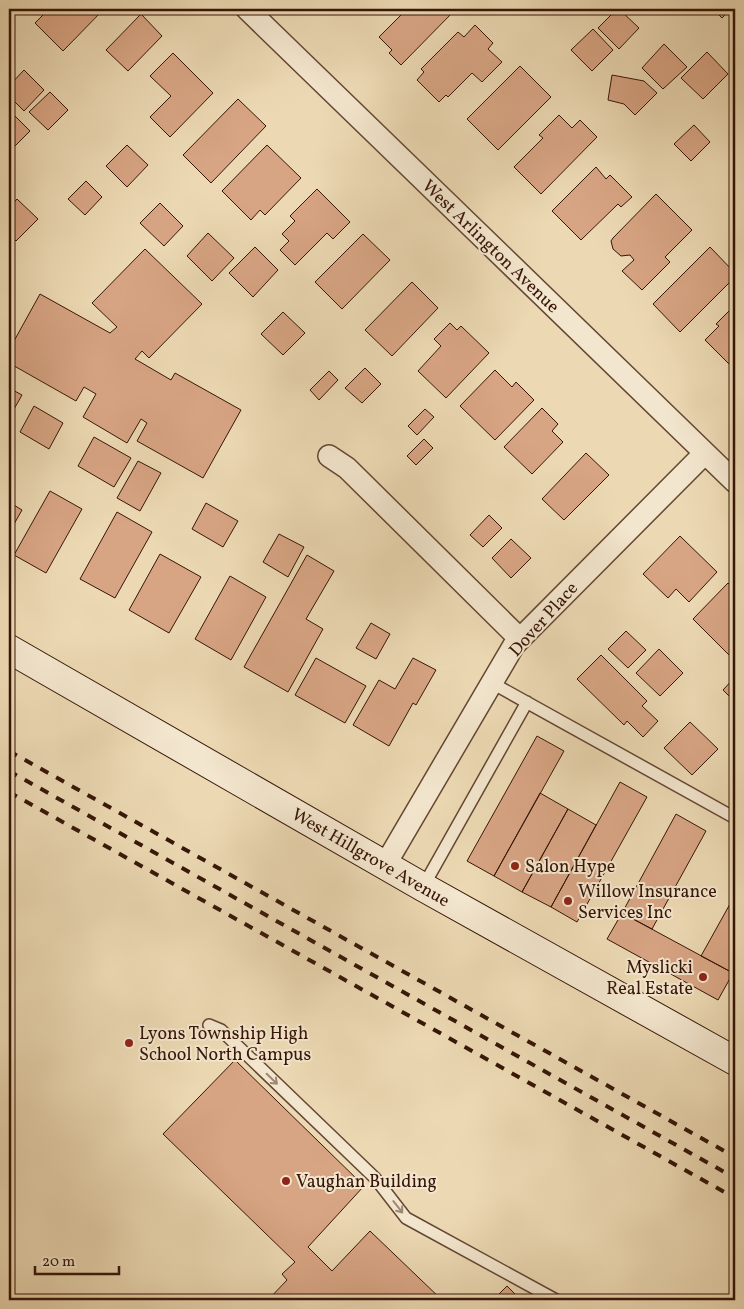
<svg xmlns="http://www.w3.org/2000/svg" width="744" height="1309" font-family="Vollkorn,serif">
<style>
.building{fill:#d8a584;stroke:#361507}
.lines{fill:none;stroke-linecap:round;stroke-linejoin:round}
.lane-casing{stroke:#644632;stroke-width:14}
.street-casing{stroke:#644632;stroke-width:24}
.secondary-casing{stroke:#361507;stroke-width:30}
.lane{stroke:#f3e6ce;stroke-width:11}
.street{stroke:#f3e6ce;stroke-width:21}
.secondary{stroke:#f3e6ce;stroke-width:28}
.rail{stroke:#361507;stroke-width:4;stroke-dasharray:9 9;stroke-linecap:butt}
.oneway{stroke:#9e8874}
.poi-dot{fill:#8f2418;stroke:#f3e6ce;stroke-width:2}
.labels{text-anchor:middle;stroke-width:4;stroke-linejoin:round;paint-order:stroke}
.street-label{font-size:18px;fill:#361507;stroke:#f3e6ce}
.poi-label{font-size:18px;fill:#361507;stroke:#f3e6ce;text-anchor:start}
</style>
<rect width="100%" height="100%" fill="#ecd9b3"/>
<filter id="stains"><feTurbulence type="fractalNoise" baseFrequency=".004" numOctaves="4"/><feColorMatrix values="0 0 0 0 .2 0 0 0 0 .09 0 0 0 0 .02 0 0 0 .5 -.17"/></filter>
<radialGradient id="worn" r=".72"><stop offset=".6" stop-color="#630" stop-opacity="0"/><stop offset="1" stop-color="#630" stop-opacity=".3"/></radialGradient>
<!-- building -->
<path class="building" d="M 49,9 L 104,9 L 63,51 L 35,23 Z
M 407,9 L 456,9 L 401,65 L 389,53 L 392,50 L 379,37 Z
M 617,9 L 619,9 L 639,28 L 619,49 L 598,28 Z
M 713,9 L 731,9 L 722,18 Z
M 141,14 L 162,36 L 128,71 L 106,50 Z
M 475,25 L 493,43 L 488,49 L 502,62 L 482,82 L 472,73 L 448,97 L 446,95 L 439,102 L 417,80 L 424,72 L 421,69 L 458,32 L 464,37 Z
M 593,29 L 613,50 L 592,71 L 571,50 Z
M 664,44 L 687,67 L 663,89 L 642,68 Z
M 707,52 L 728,74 L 703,99 L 681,78 Z
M 173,53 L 213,93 L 170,137 L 150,117 L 171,96 L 150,76 Z
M 520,66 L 551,97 L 498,150 L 467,119 Z
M 24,70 L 44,90 L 24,111 L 9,96 L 9,86 Z
M 612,75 L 644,81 L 657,93 L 635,115 L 624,104 L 608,100 Z
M 50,92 L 68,110 L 48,130 L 29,112 Z
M 238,99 L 266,126 L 211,183 L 183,155 Z
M 9,110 L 30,131 L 9,152 Z
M 559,115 L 572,128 L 580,120 L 597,137 L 541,194 L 514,167 L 543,138 L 539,135 Z
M 694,125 L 710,142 L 691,161 L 674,144 Z
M 127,145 L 148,165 L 127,187 L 106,166 Z
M 267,145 L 301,178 L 265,215 L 260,210 L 251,220 L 222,191 Z
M 596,167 L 606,179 L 610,175 L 632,197 L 621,207 L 618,204 L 581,240 L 552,211 Z
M 86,181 L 102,197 L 85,215 L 68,199 Z
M 317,189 L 350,222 L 333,239 L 327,233 L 295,265 L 280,250 L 289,241 L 282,234 L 295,221 L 290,216 Z
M 656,194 L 692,230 L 665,257 L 670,262 L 642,290 L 622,271 L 634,260 L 630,255 L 621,256 L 613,249 L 611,241 L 613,238 Z
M 17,199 L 38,219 L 16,241 L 9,234 L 9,208 Z
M 160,203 L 183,226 L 164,246 L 140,223 Z
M 208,233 L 234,258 L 212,281 L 187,256 Z
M 363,234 L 390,260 L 342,309 L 315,282 Z
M 255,247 L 278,270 L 253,297 L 229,273 Z
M 710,247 L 735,273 L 735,277 L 680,332 L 653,304 Z
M 145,249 L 202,304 L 149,358 L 142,351 L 135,359 L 171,380 L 175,373 L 241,410 L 203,478 L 137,441 L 147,423 L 141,419 L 127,443 L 83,417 L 96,394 L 84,387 L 76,401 L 9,363 L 9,350 L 40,294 L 110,333 L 117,327 L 92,303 Z
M 412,282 L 438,308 L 392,356 L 365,330 Z
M 735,305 L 735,363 L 732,367 L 705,340 L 719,326 L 716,324 Z
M 283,312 L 305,333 L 283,355 L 261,334 Z
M 450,323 L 457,330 L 461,326 L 489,353 L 446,398 L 418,371 L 441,346 L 434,339 Z
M 365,368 L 381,384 L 362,403 L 345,388 Z
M 495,370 L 512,387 L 516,382 L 534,400 L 495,440 L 460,406 Z
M 329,371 L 338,380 L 319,400 L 310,390 Z
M 9,388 L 22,395 L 9,418 Z
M 34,406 L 63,423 L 49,449 L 20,432 Z
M 542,408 L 558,424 L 552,431 L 563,442 L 532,474 L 504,447 Z
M 425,409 L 434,417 L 417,435 L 408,426 Z
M 94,437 L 131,458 L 114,487 L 78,466 Z
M 424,439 L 433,448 L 416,465 L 407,456 Z
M 586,453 L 609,475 L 564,520 L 542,499 Z
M 138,461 L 161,473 L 140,511 L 117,498 Z
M 50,491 L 82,509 L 46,573 L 14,555 Z
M 9,502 L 22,510 L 9,533 Z
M 206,503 L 238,521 L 223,547 L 192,529 Z
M 117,512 L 152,532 L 115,598 L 80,579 Z
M 489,515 L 502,528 L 483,547 L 470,535 Z
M 279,534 L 304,547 L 288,577 L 263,562 Z
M 680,536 L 717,572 L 689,602 L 676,589 L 668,598 L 643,574 Z
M 511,539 L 531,558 L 511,578 L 492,558 Z
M 160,554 L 201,577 L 169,633 L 129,610 Z
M 307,555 L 334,571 L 306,619 L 323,629 L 288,692 L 244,667 Z
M 230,576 L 266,597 L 231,660 L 195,639 Z
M 728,583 L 735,590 L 735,653 L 731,657 L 693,619 Z
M 371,623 L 390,634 L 376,659 L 356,648 Z
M 626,631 L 646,650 L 628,668 L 608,649 Z
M 659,649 L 683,673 L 660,696 L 636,673 Z
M 601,655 L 647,701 L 642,706 L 658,721 L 643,737 L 627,721 L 624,725 L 577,679 Z
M 316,658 L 366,686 L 345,723 L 295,695 Z
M 413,658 L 436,670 L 416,705 L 413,703 L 389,746 L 353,725 L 379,680 L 395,689 Z
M 735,677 L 735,702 L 723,690 Z
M 690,722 L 718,749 L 692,775 L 664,748 Z
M 537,736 L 564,751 L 494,876 L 467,861 Z
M 620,782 L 647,797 L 577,922 L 551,907 Z
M 540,793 L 568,809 L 522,892 L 494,876 Z
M 568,809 L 596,825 L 551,907 L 522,892 Z
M 676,814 L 706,831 L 652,929 L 622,913 Z
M 735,895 L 735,969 L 733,973 L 701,956 Z
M 622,913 L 733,973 L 718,1000 L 607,939 Z
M 235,1060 L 364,1186 L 308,1247 L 332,1271 L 370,1231 L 442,1300 L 268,1300 L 287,1280 L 282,1274 L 295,1262 L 163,1134 Z
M 507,1286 L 521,1300 L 493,1300 Z"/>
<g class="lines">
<defs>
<path id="lane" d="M 492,683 L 735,818
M 423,887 L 527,702
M 209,1025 L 221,1030 L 375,1178 L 406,1218 L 556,1300"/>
<path id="street" d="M 247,9 L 735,482
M 329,456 L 347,468 L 520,639
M 385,865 L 514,645 L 705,453"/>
<path id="secondary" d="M 9,649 L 423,887 L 735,1061"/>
</defs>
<!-- lane casing -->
<use href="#lane" class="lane-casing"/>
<!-- street casing -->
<use href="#street" class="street-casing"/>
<!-- secondary casing -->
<use href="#secondary" class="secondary-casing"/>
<!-- lane -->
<use href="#lane" class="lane"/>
<!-- street -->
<use href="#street" class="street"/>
<!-- secondary -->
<use href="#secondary" class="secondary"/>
<!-- rail -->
<path class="rail" d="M 9,751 L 735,1157
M 9,771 L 735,1178
M 9,792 L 735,1198"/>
</g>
<!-- one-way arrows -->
<defs><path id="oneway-shaft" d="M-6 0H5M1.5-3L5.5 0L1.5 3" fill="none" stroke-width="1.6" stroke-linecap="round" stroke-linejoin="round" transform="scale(1.25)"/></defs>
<g class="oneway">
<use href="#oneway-shaft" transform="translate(272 1079) rotate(44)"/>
<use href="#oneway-shaft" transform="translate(398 1207) rotate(52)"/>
</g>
<!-- markers -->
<g class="poi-dot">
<circle cx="515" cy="866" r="5"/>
<circle cx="568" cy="901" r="5"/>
<circle cx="703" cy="977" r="5"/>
<circle cx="129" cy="1043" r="5"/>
<circle cx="286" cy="1181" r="5"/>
</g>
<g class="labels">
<!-- street labels -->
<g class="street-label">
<text transform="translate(491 246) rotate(44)" y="6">West Arlington Avenue</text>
<text transform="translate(543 619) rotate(-48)" y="6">Dover Place</text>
<text transform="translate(371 857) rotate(30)" y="6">West Hillgrove Avenue</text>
</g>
<!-- poi labels -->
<g class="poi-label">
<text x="525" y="872">Salon Hype</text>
<text x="578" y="897">Willow Insurance<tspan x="578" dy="21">Services Inc</tspan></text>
<text x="693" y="973" text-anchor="end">Myslicki<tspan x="693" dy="21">Real Estate</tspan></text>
<text x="139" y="1039">Lyons Township High<tspan x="139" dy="21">School North Campus</tspan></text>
<text x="296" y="1187">Vaughan Building</text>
</g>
</g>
<!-- margin -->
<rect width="744" height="1309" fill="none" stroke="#ecd9b3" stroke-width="30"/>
<rect x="10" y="10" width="724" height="1289" fill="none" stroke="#361507" stroke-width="2.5"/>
<rect x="15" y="15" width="714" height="1279" fill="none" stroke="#361507"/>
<!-- scale -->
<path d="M35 1266v8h84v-8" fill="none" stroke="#361507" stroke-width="2.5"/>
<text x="42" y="1266" font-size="15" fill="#361507" stroke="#f3e6ce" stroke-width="4" paint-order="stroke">20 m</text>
<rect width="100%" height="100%" filter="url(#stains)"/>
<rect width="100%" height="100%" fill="url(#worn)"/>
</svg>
